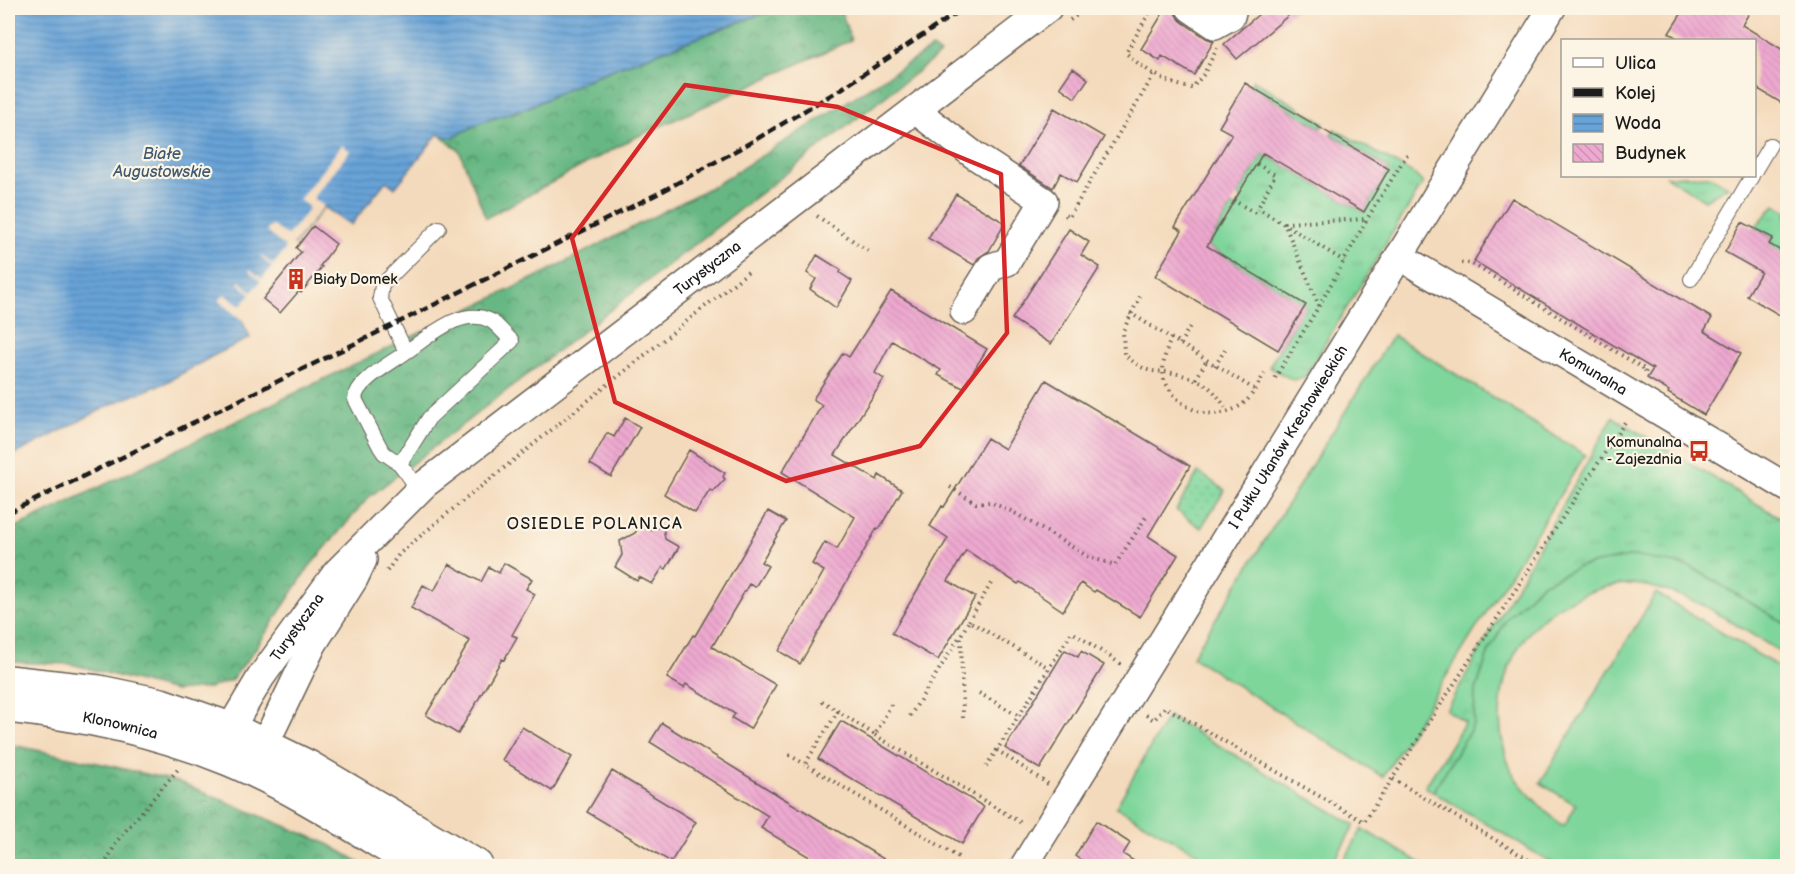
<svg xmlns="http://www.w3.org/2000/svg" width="1795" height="874" font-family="'Balsamiq Sans',sans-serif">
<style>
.grass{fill:url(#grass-tufts);stroke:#4d795c;stroke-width:1.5}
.forest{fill:url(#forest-crowns);stroke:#416a50;stroke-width:1.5}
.park{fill:url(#park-dots);stroke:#4d795c;stroke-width:1.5}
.pitch{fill:#7ed69b;stroke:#4d795c;stroke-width:1.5}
.water{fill:url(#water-rules);stroke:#42607a;stroke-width:1.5}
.pier{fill:#f4dabc}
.building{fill:url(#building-back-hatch)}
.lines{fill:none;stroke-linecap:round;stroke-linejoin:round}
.service-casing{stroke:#685e54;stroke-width:16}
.minor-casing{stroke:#685e54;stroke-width:30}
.secondary-casing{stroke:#685e54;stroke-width:36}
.path{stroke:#685e54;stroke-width:4;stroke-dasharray:1.5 4.5;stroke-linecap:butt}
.service{stroke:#fff;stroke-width:14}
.minor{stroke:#fff;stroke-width:27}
.secondary{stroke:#fff;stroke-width:33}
.rail{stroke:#1c1c1c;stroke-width:4.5;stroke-dasharray:9 4.5;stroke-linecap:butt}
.marked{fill:none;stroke:#d62828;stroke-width:4.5;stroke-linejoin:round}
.labels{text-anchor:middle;stroke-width:4.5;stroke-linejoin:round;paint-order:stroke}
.street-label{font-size:15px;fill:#1c1c1c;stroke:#fcf5e5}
.poi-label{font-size:15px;fill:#1c1c1c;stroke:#fcf5e5;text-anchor:start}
.water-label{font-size:16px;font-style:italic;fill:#3e5971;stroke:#fcf5e5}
.neighbourhood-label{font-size:16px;letter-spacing:1.5px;fill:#1c1c1c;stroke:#fcf5e5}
</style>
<defs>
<pattern id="grass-tufts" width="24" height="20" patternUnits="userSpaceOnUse" patternTransform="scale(1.5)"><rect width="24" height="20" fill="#7ed69b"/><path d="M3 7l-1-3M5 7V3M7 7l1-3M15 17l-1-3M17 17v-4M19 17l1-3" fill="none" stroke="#6cb785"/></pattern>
<pattern id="forest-crowns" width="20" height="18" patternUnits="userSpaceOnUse" patternTransform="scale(1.5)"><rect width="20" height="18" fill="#66b783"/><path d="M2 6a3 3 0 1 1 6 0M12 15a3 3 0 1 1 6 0" fill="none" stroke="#53946a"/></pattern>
<pattern id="park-dots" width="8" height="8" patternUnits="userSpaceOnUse" patternTransform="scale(1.5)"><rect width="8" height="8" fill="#7ed69b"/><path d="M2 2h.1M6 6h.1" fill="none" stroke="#6cb785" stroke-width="1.8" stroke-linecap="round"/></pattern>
<pattern id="water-rules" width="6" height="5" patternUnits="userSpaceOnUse" patternTransform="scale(1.5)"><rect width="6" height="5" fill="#67a3d8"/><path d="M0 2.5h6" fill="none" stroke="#5484ae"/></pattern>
<pattern id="building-back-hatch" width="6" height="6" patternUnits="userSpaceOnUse" patternTransform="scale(1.5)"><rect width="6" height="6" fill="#eea9d0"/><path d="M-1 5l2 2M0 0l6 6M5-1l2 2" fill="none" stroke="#cc91b2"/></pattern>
</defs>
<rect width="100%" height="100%" fill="#fcf5e5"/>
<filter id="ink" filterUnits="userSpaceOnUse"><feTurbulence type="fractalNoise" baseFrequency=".0167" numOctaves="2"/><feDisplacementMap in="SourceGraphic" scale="12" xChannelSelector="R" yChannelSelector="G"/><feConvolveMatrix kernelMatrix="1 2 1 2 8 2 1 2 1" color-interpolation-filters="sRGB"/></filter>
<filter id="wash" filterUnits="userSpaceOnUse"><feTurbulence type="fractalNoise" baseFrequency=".008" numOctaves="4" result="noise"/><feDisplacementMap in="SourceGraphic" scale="24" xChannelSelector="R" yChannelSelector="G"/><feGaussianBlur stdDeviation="1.35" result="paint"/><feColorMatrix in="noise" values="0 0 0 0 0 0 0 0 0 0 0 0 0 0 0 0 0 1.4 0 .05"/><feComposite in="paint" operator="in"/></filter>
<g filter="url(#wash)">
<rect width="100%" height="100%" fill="#f4dabc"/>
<!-- grass -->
<path class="grass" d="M 1253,80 L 1324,123 L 1321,128 L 1250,86 Z
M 1334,129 L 1413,173 L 1423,183 L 1304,378 L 1293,380 L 1269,367 L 1305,305 L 1207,246 L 1232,206 L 1236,208 L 1242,198 L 1238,195 L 1263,153 L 1364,212 L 1389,169 L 1331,134 Z
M 1666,176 L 1710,176 L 1728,186 L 1705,200 Z
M 1775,205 L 1787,211 L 1787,255 L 1769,245 L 1773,238 L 1755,227 Z
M 1613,417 L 1787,522 L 1787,625 L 1691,567 L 1542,584 L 1508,617 L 1489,651 L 1475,693 L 1474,724 L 1433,792 L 1425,787 L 1465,722 L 1446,710 Z"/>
<!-- forest -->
<path class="forest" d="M 785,8 L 840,8 L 851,40 L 634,138 L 486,218 L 459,150 L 438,134 L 451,138 L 482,122 L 529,107 L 595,76 L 761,14 Z
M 932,48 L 940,54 L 368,498 L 309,567 L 252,654 L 231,680 L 209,688 L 175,691 L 71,664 L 8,662 L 8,531 L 540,275 L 717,184 Z
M 8,744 L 112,766 L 179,782 L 328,844 L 366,866 L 8,866 Z"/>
<!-- park -->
<path class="park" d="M 1198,472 L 1225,490 L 1201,528 L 1176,510 Z"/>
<!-- pitch -->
<path class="pitch" d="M 1393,335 L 1585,455 L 1383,777 L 1192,657 Z
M 1634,556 L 1691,567 L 1787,625 L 1787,656 L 1707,607 C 1685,597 1657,586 1633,584 C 1614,583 1597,589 1580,596 C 1510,623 1483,703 1511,770 C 1517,784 1551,818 1564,826 L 1576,805 L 1540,783 L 1656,593 L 1787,672 L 1787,866 L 1557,866 L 1433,792 L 1474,724 L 1475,693 L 1489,651 L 1508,617 L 1542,584 L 1581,566 Z
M 1168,716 L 1355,825 L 1331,866 L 1219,866 L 1116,807 Z
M 1362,829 L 1426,866 L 1341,866 Z"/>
<!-- water -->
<path class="water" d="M 8,8 L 785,8 L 761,14 L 595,76 L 529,107 L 482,122 L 451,138 L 438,134 L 395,188 L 386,181 L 351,225 L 324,207 L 238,316 L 242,320 L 250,338 L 211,357 L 165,383 L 114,403 L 8,458 Z"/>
<!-- pier -->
<path class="pier" d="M 342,145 L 350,151 L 314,196 L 314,199 L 324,206 L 293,245 L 295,247 L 242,315 L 244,317 L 242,320 L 219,301 L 224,294 L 239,305 L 242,305 L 251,294 L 238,283 L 240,281 L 252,292 L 261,281 L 249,271 L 250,269 L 262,279 L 272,267 L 260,256 L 261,255 L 273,265 L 285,250 L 285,247 L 266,231 L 272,225 L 286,235 L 289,234 L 308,210 L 308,206 L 299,200 Z"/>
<g id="blocks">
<!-- building -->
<path class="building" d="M 1166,8 L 1174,8 L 1176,15 L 1181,21 L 1206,38 L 1214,41 L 1194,75 L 1162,56 L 1160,61 L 1141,49 Z
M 1266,8 L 1297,8 L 1237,59 L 1224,44 Z
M 1685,8 L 1752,8 L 1742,25 L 1788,53 L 1788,107 L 1755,87 L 1755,40 L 1680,40 L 1669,33 Z
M 1073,68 L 1088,79 L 1075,98 L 1060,87 Z
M 1245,83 L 1389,169 L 1364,212 L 1263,153 L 1207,246 L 1306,305 L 1278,350 L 1155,276 L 1182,231 L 1175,227 L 1232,134 L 1219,127 Z
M 1054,108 L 1104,137 L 1077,182 L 1061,173 L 1053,188 L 1019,166 Z
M 956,194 L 1005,223 L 989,251 L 978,258 L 974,265 L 928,238 Z
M 1512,198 L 1712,318 L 1704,331 L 1741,353 L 1704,415 L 1668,393 L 1669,391 L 1647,378 L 1653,369 L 1474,261 Z
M 1742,222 L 1773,238 L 1769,244 L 1788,255 L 1788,320 L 1747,296 L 1761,272 L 1725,252 Z
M 313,226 L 336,244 L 320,266 L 322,267 L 301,293 L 299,291 L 280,313 L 263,299 L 301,252 L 296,248 Z
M 1069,229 L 1089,242 L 1081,255 L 1100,267 L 1051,344 L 1012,319 Z
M 817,255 L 841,270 L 840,273 L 852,281 L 836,308 L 810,289 L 816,279 L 807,273 Z
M 891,291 L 987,349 L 963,388 L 938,375 L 941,370 L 892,341 L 875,373 L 884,379 L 835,455 L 877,480 L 879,475 L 902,490 L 879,529 L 877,528 L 800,664 L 779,651 L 824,571 L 812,564 L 825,542 L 837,549 L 855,517 L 782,472 L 822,405 L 813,399 L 843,353 L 849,357 Z
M 1046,380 L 1190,466 L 1148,536 L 1178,555 L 1140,617 L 1096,590 L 1094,592 L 1081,583 L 1063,611 L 1020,582 L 1018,584 L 966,550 L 948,581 L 975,597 L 938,660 L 892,633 L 948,538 L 930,526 L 942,506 L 944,507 L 987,438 L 1005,449 Z
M 625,418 L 640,427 L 611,477 L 590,464 L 607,433 L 614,437 Z
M 689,450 L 725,473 L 723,477 L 725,479 L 713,492 L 710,490 L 695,513 L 664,494 Z
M 768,511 L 786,521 L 761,562 L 768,566 L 755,587 L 749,584 L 712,647 L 776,685 L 750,729 L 732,718 L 735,714 L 686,684 L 684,688 L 667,678 L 693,635 L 695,636 Z
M 641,524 L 650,530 L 663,526 L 665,539 L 679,547 L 666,569 L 663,567 L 652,584 L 639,577 L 637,581 L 615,567 L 622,555 L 620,541 L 635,533 Z
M 504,563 L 532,579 L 526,589 L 535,594 L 512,635 L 517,637 L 504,660 L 502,659 L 458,734 L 426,715 L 470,641 L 411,608 L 423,585 L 434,591 L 449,564 L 481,582 L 489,567 L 499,573 Z
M 1065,650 L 1078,657 L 1081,651 L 1104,665 L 1040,769 L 1005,748 Z
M 841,721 L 984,807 L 962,844 L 818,759 Z
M 662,723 L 768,789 L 897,867 L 826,867 L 761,828 L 768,816 L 650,742 Z
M 522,727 L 572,757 L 552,791 L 502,760 Z
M 612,771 L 696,822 L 671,862 L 587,812 Z
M 1096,821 L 1130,843 L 1123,854 L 1143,867 L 1091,867 L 1075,856 Z"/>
</g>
</g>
<g filter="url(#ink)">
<use href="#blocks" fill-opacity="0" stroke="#685e54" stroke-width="1.5"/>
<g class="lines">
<defs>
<path id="service" d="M 1754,172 L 1770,145
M 1691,279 L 1752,176
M 400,464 L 384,453 L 380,447 L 355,399 C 356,381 392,363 406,352
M 419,490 L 400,464 L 429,418 L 512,341 C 505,335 499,326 491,321 C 462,305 429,337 406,352 L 380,298 L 382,285 L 439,228"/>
<g id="minor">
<path d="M 1190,8 L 1215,25 L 1231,16 L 1233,8"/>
<path d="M 915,110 L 974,155 L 1044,201 L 1007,262 L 991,267 L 964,311"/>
<path id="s1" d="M 1399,256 L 1788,488"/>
<path id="s2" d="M 230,729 L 261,677 L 337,572 L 425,484 L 1048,8"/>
<path d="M 265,744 L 313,644 L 354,579 L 363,560"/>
<path id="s3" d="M 1024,866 L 1552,8"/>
</g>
<g id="secondary">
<path d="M 8,682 L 99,692 L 161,705 L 230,729 L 308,767 L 476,866"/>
<path id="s4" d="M 8,706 C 84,714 158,730 229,759 C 294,786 360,830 420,866"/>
</g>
</defs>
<!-- service casing -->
<use href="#service" class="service-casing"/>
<!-- minor casing -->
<use href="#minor" class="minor-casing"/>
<!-- secondary casing -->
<use href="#secondary" class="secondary-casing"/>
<!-- path -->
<path class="path" d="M 1152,8 L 1126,53 C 1143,69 1169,85 1192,88 L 1204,74 L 1217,48
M 1070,20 L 1087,8
M 1257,164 L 1275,175 L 1258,208
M 1238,203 L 1255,213 L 1258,208 L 1344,261
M 1065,215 L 1069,217 L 1155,73
M 817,216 L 871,253
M 1284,223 L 1366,219
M 1461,263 L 1470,263 L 1479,268 L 1646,370 L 1644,376
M 1140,296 L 1123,331 L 1124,354 C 1132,361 1139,367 1148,370 C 1154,372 1161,371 1167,372 C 1197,377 1213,384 1227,411
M 1319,306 L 1367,219 L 1408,153
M 1130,313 L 1254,389
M 1171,338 C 1166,351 1161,365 1164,379 C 1166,384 1170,391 1174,395 C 1192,416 1222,420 1244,403 C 1253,396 1259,381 1266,372
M 1180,344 L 1190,326
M 1215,366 L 1226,348
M 1275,378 L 1319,306 L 1284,223
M 1196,379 L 1207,360
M 950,487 L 976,503 L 990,502 L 1013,512 L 1089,557 L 1115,565 L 1146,517
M 387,571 L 399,554 L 448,513 L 748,272
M 969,621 L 993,580
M 979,693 L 1019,716
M 822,701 L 875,735 L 892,703
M 838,711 L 805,764 L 960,858
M 1146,715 L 1154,720 L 1165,707 L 1364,822 L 1627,419
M 910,716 L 960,636
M 963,718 L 961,635 L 969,621 L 1049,668
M 875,735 L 1023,824
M 789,755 L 805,764
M 986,766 L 997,750
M 1393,779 L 1539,866
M 1048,784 L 997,750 L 1072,632 L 1121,664
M 104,866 L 117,841 L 179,768"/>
<!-- service -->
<use href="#service" class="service"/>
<!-- minor -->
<use href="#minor" class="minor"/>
<!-- secondary -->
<use href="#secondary" class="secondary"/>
<!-- rail -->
<path class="rail" d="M 8,513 L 393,325 L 661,192 L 755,140 L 841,89 L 964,8"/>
</g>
</g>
<!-- marked area -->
<path class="marked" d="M 685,85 L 838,107 L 1001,174 L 1007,333 L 920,446 L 786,481 L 615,402 L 572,238 Z"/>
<!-- icons -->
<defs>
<symbol id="building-bare" viewBox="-9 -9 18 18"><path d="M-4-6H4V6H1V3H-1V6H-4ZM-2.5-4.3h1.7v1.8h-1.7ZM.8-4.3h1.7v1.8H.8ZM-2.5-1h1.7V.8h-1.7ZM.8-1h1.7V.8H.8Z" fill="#c8321e" stroke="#fcf5e5" stroke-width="2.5" paint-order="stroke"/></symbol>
<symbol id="bus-bare" viewBox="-9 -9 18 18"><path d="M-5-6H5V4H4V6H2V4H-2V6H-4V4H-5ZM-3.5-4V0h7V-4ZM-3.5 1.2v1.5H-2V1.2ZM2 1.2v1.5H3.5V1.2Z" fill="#c8321e" stroke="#fcf5e5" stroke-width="2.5" paint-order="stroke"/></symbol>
</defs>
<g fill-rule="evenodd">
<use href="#building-bare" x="281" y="264" width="30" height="30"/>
<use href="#bus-bare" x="1684" y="436" width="30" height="30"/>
</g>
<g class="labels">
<!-- street labels -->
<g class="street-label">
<text dy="5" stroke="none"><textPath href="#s2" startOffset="670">Turystyczna</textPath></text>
<text dy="5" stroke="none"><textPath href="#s1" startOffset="226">Komunalna</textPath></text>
<text dy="5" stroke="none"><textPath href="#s3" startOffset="504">I Pułku Ułanów Krechowieckich</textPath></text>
<text dy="5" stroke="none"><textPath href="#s2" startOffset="122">Turystyczna</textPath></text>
<text dy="5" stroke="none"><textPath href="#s4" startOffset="114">Klonownica</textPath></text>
</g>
<!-- poi labels -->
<g class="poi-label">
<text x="313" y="284">Biały Domek</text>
<text x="1682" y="447" text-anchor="end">Komunalna<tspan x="1682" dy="17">- Zajezdnia</tspan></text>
</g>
<!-- water labels -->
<g class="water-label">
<text x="162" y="159">Białe<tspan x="162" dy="18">Augustowskie</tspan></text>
</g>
<!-- neighbourhood labels -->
<g class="neighbourhood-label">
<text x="595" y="529">OSIEDLE POLANICA</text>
</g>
</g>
<!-- margin -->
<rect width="1795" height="874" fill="none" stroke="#fcf5e5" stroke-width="30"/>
<!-- legend -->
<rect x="1561" y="39" width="195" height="138" fill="#fcf5e5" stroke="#a29e95" stroke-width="1.5"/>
<rect x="1573" y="58" width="30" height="9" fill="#ffffff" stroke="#a29e95" stroke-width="1.5"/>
<text x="1615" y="69" font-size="18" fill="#1c1c1c">Ulica</text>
<rect x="1573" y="88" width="30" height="9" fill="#1c1c1c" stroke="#a29e95" stroke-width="1.5"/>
<text x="1615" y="99" font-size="18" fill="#1c1c1c">Kolej</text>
<rect x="1573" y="114" width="30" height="18" fill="url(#water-rules)" stroke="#a29e95" stroke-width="1.5"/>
<text x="1615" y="129" font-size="18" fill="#1c1c1c">Woda</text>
<rect x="1573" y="144" width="30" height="18" fill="url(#building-back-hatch)" stroke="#a29e95" stroke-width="1.5"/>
<text x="1615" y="159" font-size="18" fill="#1c1c1c">Budynek</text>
</svg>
